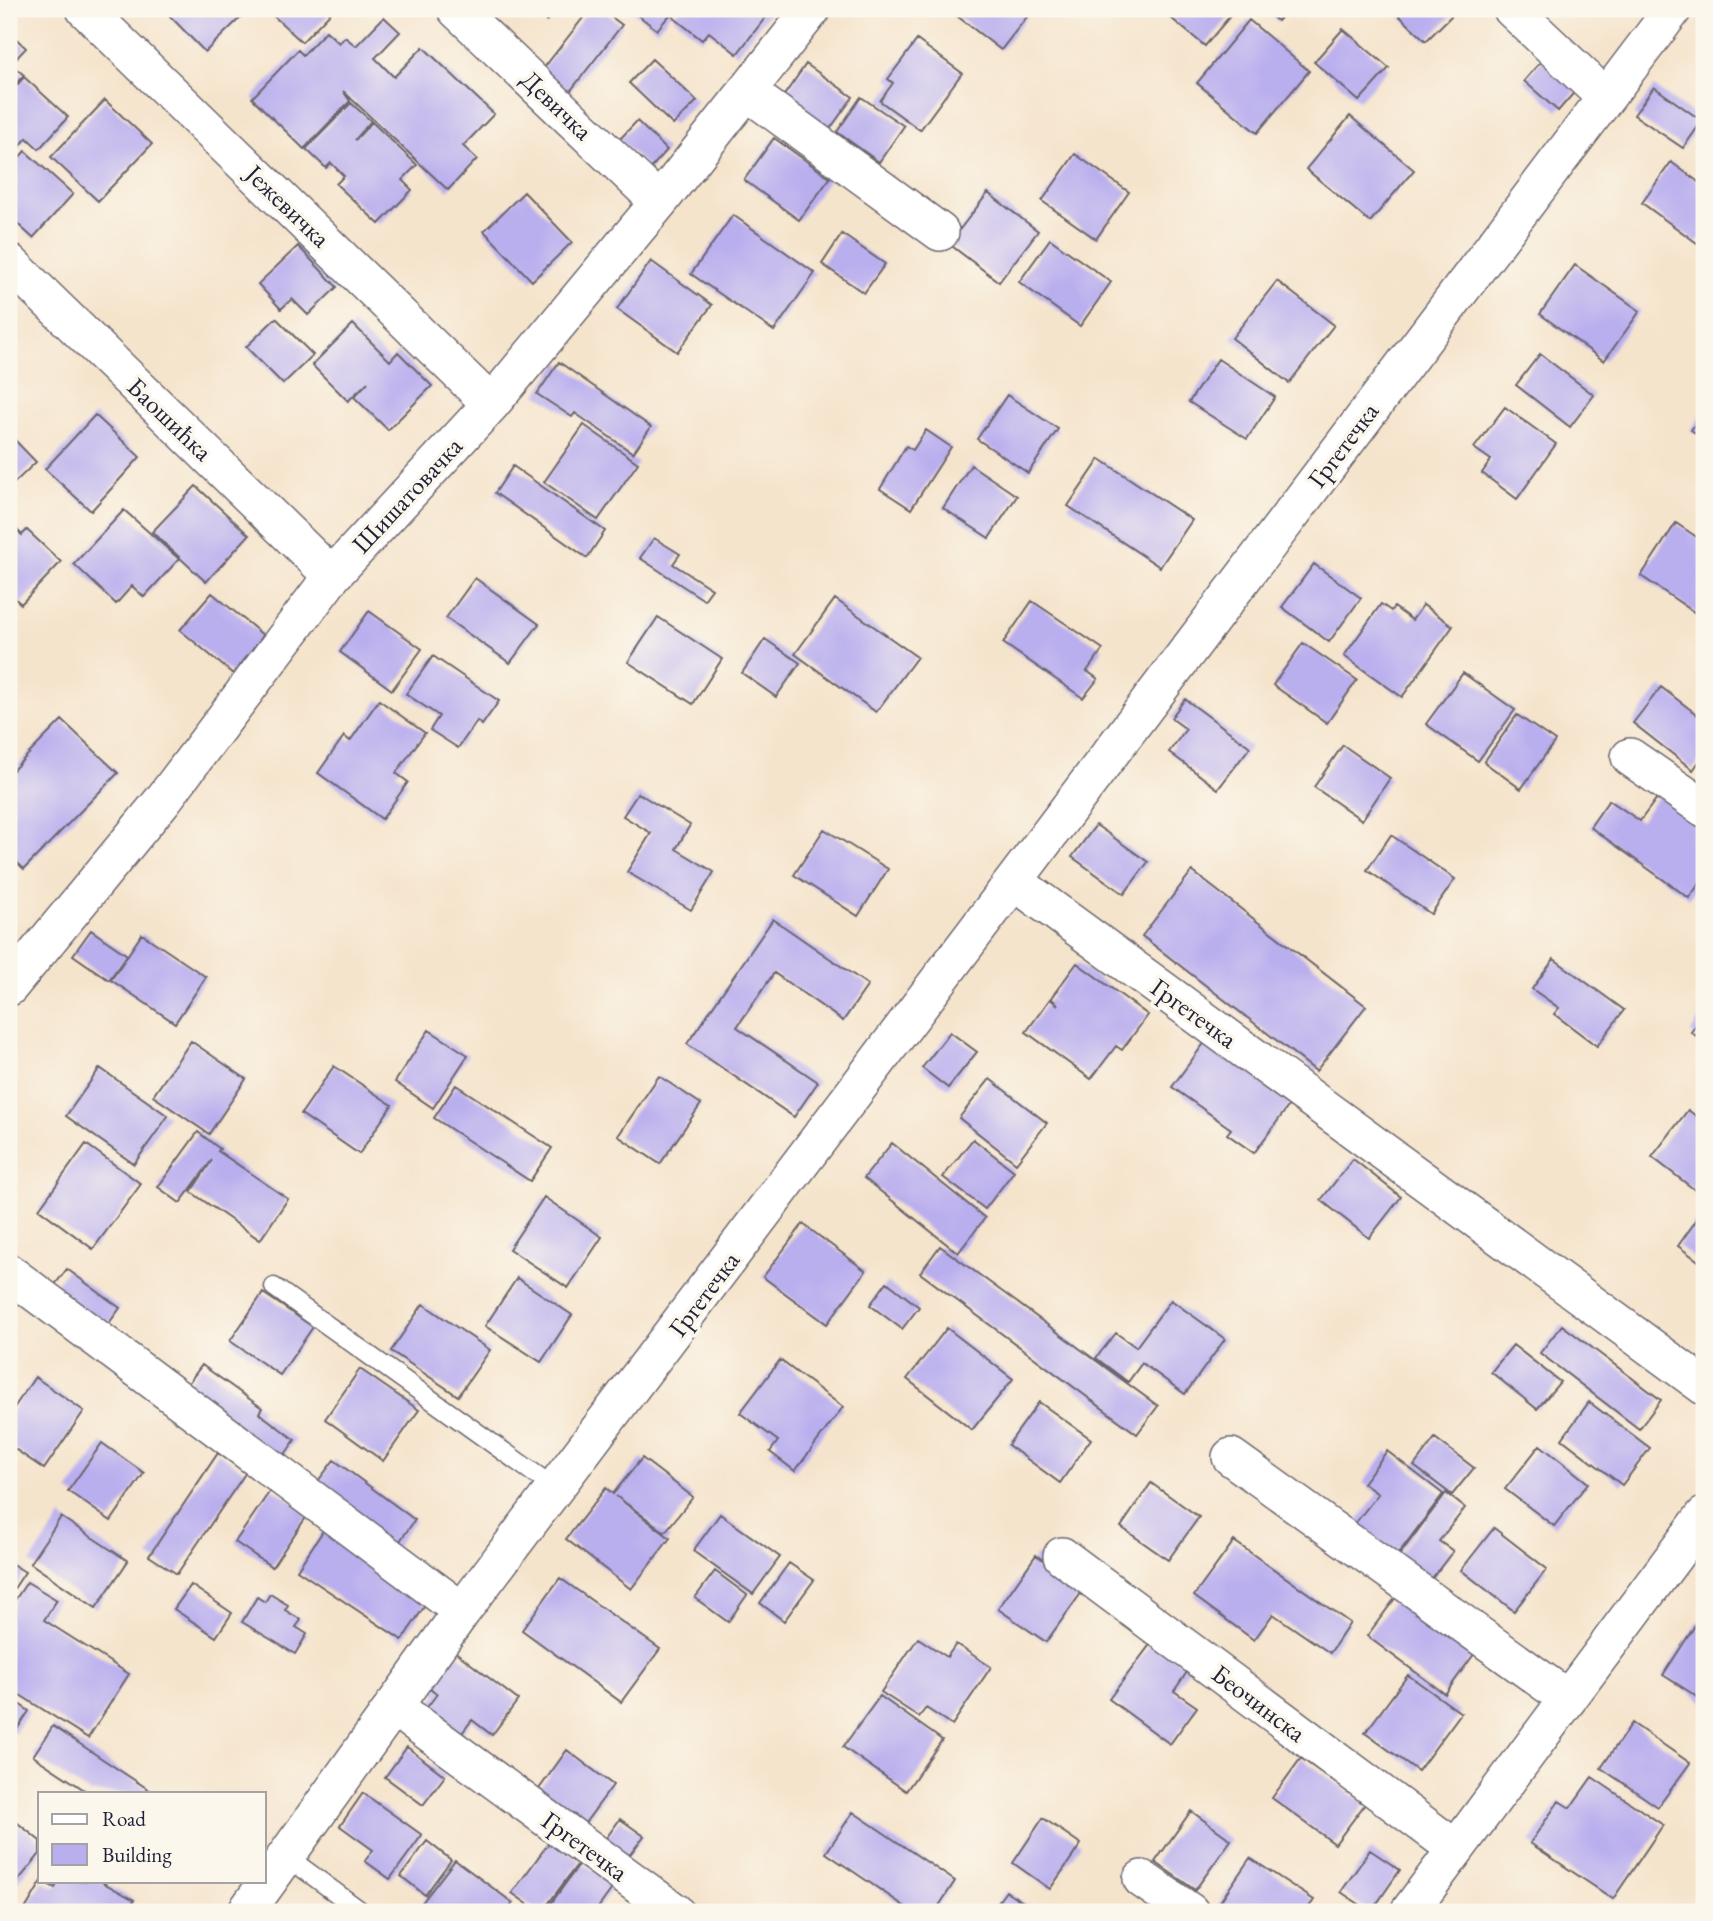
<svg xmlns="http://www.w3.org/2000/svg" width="1713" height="1921" font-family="'EB Garamond',serif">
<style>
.building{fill:#b9aeee}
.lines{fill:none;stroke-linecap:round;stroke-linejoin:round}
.lane-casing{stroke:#6c666e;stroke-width:21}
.street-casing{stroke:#6c666e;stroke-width:40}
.lane{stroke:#fff;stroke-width:18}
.street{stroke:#fff;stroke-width:37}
.labels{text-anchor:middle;stroke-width:7;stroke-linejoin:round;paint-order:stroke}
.street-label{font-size:26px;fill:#22223b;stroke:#fbf7ec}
</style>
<rect width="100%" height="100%" fill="#fbf7ec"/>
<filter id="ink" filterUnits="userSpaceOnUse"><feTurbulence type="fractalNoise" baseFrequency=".0143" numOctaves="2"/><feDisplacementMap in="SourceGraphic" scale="14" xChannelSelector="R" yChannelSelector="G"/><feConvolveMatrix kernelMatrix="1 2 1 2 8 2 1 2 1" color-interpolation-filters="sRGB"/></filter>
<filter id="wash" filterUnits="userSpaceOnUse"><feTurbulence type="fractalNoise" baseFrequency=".00686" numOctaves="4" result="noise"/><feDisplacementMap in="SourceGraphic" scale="28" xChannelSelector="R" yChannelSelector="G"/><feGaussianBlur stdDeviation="1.57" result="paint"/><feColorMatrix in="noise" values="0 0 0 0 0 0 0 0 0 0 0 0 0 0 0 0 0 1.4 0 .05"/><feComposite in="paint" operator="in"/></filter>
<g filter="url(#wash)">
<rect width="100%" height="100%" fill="#f5e4cc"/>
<g id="blocks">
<!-- building -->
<path class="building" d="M 171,9 L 239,9 L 244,14 L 205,52 L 167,13 Z
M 266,9 L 334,9 L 302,42 Z
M 532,9 L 557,9 L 546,21 Z
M 590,9 L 601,9 L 622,25 L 564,99 L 536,78 Z
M 630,9 L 675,9 L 657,30 Z
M 679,9 L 772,9 L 737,54 L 709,32 L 702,40 L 673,17 Z
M 948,9 L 1033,9 L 1001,50 Z
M 1160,9 L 1222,9 L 1230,16 L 1205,46 Z
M 1265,9 L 1289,9 L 1277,21 Z
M 1392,9 L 1458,9 L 1426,41 Z
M 384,17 L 400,32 L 375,58 L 394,77 L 423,47 L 494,114 L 463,146 L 477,159 L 448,190 L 343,91 L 350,101 L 304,149 L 252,98 L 298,50 L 303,55 L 326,31 L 339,43 L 345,37 L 356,46 Z
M 1249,20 L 1309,71 L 1257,133 L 1197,83 Z
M 1343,29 L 1389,68 L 1359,101 L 1314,62 Z
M 9,32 L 26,48 L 11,64 L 24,75 L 9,91 Z
M 917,40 L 962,73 L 920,130 L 880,101 L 893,83 L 888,79 Z
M 652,59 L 697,101 L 673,125 L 629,83 Z
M 1543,59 L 1578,88 L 1558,111 L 1524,81 Z
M 806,64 L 853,97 L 824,137 L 778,104 Z
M 24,77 L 68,117 L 39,149 L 27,138 L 9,158 L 9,94 Z
M 1654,87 L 1702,121 L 1683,148 L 1634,115 Z
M 861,97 L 904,126 L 879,162 L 837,132 Z
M 105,100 L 152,144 L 98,201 L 51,157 Z
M 351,103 L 371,121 L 355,140 L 372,122 L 417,165 L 402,180 L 412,190 L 379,224 L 336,184 L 344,176 L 331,163 L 326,168 L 306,149 Z
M 1350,116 L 1414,170 L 1370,222 L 1306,169 Z
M 637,121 L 667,150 L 650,169 L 619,140 Z
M 774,138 L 830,178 L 799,220 L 744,180 Z
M 25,151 L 73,194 L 33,238 L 9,216 L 9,169 Z
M 1075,154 L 1129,192 L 1096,239 L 1042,201 Z
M 1671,162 L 1704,186 L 1704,233 L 1697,243 L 1642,203 Z
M 524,192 L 572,242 L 532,281 L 484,231 Z
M 988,193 L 1038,231 L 999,282 L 944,240 L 956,225 L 960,229 Z
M 733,215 L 815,273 L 774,331 L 691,274 Z
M 842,234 L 885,264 L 864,293 L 822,264 Z
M 1050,239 L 1111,282 L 1080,326 L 1019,282 Z
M 298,246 L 337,287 L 308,315 L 292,299 L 281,309 L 258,284 Z
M 651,261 L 712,305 L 677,352 L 617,309 Z
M 1575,265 L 1640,311 L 1604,361 L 1540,314 Z
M 1277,281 L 1334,325 L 1289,383 L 1232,338 Z
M 276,318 L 313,355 L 283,384 L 246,347 Z
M 353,324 L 390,361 L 398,352 L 432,386 L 388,430 L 354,397 L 368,382 L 348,401 L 312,365 Z
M 1540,354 L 1594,395 L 1570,427 L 1516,385 Z
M 1218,359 L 1275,397 L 1247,439 L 1189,402 Z
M 559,362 L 651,427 L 633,453 L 575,413 L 572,417 L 537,394 Z
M 1007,395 L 1058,429 L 1028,473 L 977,439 Z
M 1505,407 L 1556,444 L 1517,499 L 1482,473 L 1491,460 L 1474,448 Z
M 1704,412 L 1704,439 L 1691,430 Z
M 95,415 L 140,457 L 91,511 L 45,469 Z
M 584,425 L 638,463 L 598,520 L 544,482 Z
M 926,430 L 951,447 L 911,509 L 880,489 L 906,446 L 913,450 Z
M 9,434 L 36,462 L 9,488 Z
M 1100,459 L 1192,520 L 1160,567 L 1068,506 Z
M 971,465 L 1017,496 L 989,538 L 943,508 Z
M 513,466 L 605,531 L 587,558 L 495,493 Z
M 196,486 L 249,535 L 206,582 L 152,532 Z
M 124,510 L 179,559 L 144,597 L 132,586 L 116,604 L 74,564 Z
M 9,522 L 22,535 L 27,530 L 61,562 L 21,604 L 9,593 Z
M 1676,523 L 1704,542 L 1704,603 L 1697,614 L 1641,576 Z
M 654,538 L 680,554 L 673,564 L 712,589 L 704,600 L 640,558 Z
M 1314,564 L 1361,598 L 1329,642 L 1282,607 Z
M 475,578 L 539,624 L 510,663 L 446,618 Z
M 212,593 L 264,636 L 233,674 L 180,630 Z
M 835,599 L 917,657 L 876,712 L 795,654 Z
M 1032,601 L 1103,649 L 1087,671 L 1098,679 L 1083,698 L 1003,643 Z
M 1381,604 L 1391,611 L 1394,607 L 1412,620 L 1423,605 L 1453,626 L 1402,697 L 1344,656 Z
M 369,611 L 422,649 L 392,690 L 340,652 Z
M 658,617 L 722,659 L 693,704 L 628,662 Z
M 765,639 L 800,663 L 776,697 L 742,673 Z
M 1303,643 L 1357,680 L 1327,723 L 1273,685 Z
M 433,656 L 499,701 L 482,725 L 477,721 L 458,748 L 430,730 L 439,716 L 406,694 Z
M 1463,673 L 1515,710 L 1478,761 L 1426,724 Z
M 1661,687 L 1704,720 L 1704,755 L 1693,770 L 1633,723 Z
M 1185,699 L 1250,747 L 1218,789 L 1169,752 L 1186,729 L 1171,718 Z
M 379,700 L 425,733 L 396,773 L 408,782 L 382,819 L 318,773 L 344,736 L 350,741 Z
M 1517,715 L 1555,741 L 1521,789 L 1484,762 Z
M 62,720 L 118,773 L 24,869 L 9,855 L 9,774 Z
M 1343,745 L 1390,778 L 1362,820 L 1314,787 Z
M 638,793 L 690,825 L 676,849 L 714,872 L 691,910 L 627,872 L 651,833 L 623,816 Z
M 1660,794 L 1704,827 L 1704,877 L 1689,898 L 1590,827 L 1609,800 L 1640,821 Z
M 1096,825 L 1148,862 L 1124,894 L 1072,857 Z
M 824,829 L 888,869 L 858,916 L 794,875 Z
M 1391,835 L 1455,879 L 1431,914 L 1367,870 Z
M 1192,871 L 1366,1006 L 1316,1071 L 1142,936 Z
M 773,919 L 868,985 L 843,1021 L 774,973 L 737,1027 L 818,1082 L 794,1117 L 687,1044 Z
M 91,930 L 127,955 L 109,980 L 73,955 Z
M 142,934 L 206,977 L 175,1023 L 111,980 Z
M 1554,959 L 1624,1010 L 1597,1046 L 1554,1014 L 1559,1008 L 1532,989 Z
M 1077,963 L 1148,1015 L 1122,1050 L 1116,1046 L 1091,1079 L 1026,1032 L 1050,999 L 1058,1005 L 1051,998 Z
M 1704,1014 L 1704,1042 L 1691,1032 Z
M 429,1030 L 468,1055 L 433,1108 L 395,1082 Z
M 950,1032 L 977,1052 L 948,1088 L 922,1068 Z
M 191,1041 L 246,1079 L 209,1134 L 153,1096 Z
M 1205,1042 L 1293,1100 L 1254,1153 L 1227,1134 L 1231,1129 L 1172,1087 Z
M 334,1066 L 392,1105 L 359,1154 L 301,1114 Z
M 100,1068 L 168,1116 L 134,1164 L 66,1116 Z
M 659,1076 L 701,1104 L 660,1164 L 618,1136 Z
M 990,1079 L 1047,1123 L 1016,1163 L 959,1118 Z
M 456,1085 L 552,1148 L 530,1181 L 434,1118 Z
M 1688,1110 L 1704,1122 L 1704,1197 L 1652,1157 Z
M 198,1132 L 220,1149 L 218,1151 L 288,1199 L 260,1240 L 191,1192 L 212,1160 L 180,1203 L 158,1187 Z
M 973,1139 L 1014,1171 L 985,1209 L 943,1177 Z
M 892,1143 L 985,1218 L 958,1253 L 864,1178 Z
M 86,1144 L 141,1184 L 93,1249 L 39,1209 Z
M 1353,1159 L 1401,1197 L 1369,1238 L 1321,1200 Z
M 544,1197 L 602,1237 L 568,1288 L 509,1249 Z
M 1700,1215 L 1704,1218 L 1704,1265 L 1678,1246 Z
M 803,1224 L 866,1271 L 827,1324 L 763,1277 Z
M 940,1246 L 1158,1406 L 1137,1434 L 920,1273 Z
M 67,1269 L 120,1308 L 101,1334 L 47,1295 Z
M 517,1278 L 572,1315 L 541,1362 L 485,1326 Z
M 887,1282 L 919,1307 L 902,1329 L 870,1305 Z
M 263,1293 L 313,1327 L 280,1375 L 230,1341 Z
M 1171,1300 L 1225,1339 L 1185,1394 L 1142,1363 L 1128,1382 L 1096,1358 L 1116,1333 L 1136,1347 Z
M 423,1304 L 490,1350 L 458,1396 L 391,1351 Z
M 1562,1325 L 1661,1400 L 1639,1429 L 1540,1353 Z
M 947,1328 L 1013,1379 L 972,1430 L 907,1379 Z
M 1513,1345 L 1560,1382 L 1537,1409 L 1491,1372 Z
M 780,1360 L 843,1407 L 795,1471 L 770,1452 L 778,1441 L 740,1413 Z
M 202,1365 L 262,1408 L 259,1413 L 295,1440 L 279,1463 L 181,1393 Z
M 360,1369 L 419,1410 L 383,1461 L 325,1419 Z
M 35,1377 L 84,1411 L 44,1469 L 9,1445 L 9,1415 Z
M 1039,1402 L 1091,1439 L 1060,1483 L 1008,1445 Z
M 1589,1402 L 1650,1448 L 1622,1485 L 1562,1439 Z
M 1435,1438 L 1474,1468 L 1452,1495 L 1414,1466 Z
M 102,1443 L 144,1473 L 111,1521 L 68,1491 Z
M 1540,1445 L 1588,1483 L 1554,1526 L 1505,1489 Z
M 1387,1451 L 1443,1494 L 1392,1562 L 1350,1530 L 1378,1494 L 1363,1483 Z
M 218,1453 L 246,1472 L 177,1574 L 149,1556 Z
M 642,1458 L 693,1497 L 665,1532 L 616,1496 L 670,1538 L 631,1589 L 566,1539 L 606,1488 L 613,1494 Z
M 334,1460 L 415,1520 L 394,1549 L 312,1489 Z
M 1151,1483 L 1199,1517 L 1168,1560 L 1121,1527 Z
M 272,1488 L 309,1513 L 272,1567 L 235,1542 Z
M 1446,1493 L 1465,1508 L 1439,1541 L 1453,1551 L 1426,1586 L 1394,1562 Z
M 720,1514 L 780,1557 L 753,1594 L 693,1551 Z
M 61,1517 L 128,1561 L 96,1608 L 30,1563 Z
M 325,1528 L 430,1598 L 402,1640 L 297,1570 Z
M 1494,1528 L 1547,1569 L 1514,1611 L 1461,1570 Z
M 1234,1541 L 1350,1623 L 1330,1653 L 1273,1614 L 1254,1640 L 1194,1596 Z
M 1036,1555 L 1084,1589 L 1046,1642 L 998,1609 Z
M 9,1562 L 25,1572 L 9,1596 Z
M 789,1563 L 814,1580 L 784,1621 L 760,1603 Z
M 715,1571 L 747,1595 L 728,1622 L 695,1598 Z
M 560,1578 L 660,1649 L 621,1702 L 522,1630 Z
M 27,1582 L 57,1600 L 44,1620 L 129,1674 L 88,1738 L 9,1688 L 9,1609 Z
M 191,1585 L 232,1613 L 216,1637 L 174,1609 Z
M 1399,1593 L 1477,1650 L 1445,1694 L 1367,1636 Z
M 270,1594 L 288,1605 L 285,1610 L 301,1620 L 296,1627 L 307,1634 L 295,1654 L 242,1622 L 257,1597 L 265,1602 Z
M 1698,1621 L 1704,1625 L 1704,1701 L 1663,1675 Z
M 918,1638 L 947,1657 L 956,1644 L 991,1667 L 952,1725 L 926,1708 L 919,1717 L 881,1692 Z
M 1152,1642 L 1189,1669 L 1174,1691 L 1197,1707 L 1170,1744 L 1109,1699 Z
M 454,1651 L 518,1700 L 492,1735 L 472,1720 L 456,1741 L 422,1714 L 437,1694 L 428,1686 Z
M 1408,1675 L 1461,1713 L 1418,1771 L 1365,1733 Z
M 880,1696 L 942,1740 L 906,1791 L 843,1747 Z
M 9,1697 L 29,1711 L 14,1734 L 9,1730 Z
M 1632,1723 L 1690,1763 L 1658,1807 L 1601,1768 Z
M 53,1726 L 107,1762 L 154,1793 L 89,1793 L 33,1756 Z
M 407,1747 L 445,1776 L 423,1805 L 385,1777 Z
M 567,1750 L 613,1785 L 585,1823 L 539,1789 Z
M 1301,1758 L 1365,1804 L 1335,1844 L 1272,1798 Z
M 1592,1777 L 1663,1825 L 1613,1899 L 1530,1843 L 1559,1801 L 1570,1808 Z
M 363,1793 L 422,1835 L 390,1879 L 365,1861 L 373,1850 L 340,1826 Z
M 1191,1811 L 1231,1840 L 1195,1890 L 1155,1862 Z
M 853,1812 L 955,1881 L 935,1912 L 913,1912 L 826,1853 Z
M 9,1816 L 40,1841 L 40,1854 L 13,1887 L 9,1883 Z
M 1043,1818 L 1081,1844 L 1050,1889 L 1013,1863 Z
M 620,1819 L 644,1836 L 622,1865 L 599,1848 Z
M 551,1840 L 580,1861 L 542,1912 L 539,1912 L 512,1893 Z
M 427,1841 L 451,1860 L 425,1895 L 401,1876 Z
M 1370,1850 L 1400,1870 L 1371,1912 L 1341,1892 Z
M 1250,1858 L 1314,1900 L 1305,1912 L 1213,1912 Z
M 455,1860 L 513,1903 L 506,1912 L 424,1912 L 418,1908 Z
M 581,1862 L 614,1886 L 595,1912 L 545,1912 Z
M 42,1881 L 55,1888 L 59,1881 L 100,1881 L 134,1900 L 128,1912 L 27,1912 L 24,1911 Z
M 1006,1891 L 1038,1912 L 991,1912 Z"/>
</g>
</g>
<g filter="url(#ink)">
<use href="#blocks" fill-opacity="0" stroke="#6c666e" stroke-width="2"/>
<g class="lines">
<defs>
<path id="lane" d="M 274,1287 L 556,1489
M 286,1856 L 362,1912"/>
<path id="street" d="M 85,9 L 491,404
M 456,9 L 659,202
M 1512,9 L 1605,97
M 746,91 L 940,232
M 9,262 L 332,576
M 1630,757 L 1704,808
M 1015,882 L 1704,1386
M 9,987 L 163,800 L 332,576 L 491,404 L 659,202 L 812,9
M 9,1273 L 462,1611
M 1231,1457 L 1568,1699
M 1062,1556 L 1456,1849
M 393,1706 L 675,1912
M 1142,1879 L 1190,1912
M 246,1912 L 462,1611 L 1673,9
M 1409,1912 L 1704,1516"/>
</defs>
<!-- lane casing -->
<use href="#lane" class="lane-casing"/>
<!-- street casing -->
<use href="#street" class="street-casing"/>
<!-- lane -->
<use href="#lane" class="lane"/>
<!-- street -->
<use href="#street" class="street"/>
</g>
</g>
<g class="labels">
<!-- street labels -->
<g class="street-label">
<text transform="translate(557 105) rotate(44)" y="9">Девичка</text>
<text transform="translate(288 206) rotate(44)" y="9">Јежевичка</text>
<text transform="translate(170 419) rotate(44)" y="9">Баошићка</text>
<text transform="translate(1343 445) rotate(-53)" y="9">Гргетечка</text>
<text transform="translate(407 495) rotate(-47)" y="9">Шишатовачка</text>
<text transform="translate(1194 1013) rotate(36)" y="9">Гргетечка</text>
<text transform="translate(704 1294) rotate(-53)" y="9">Гргетечка</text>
<text transform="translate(1259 1703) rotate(37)" y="9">Беочинска</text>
<text transform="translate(585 1846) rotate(36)" y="9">Гргетечка</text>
</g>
</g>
<!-- margin -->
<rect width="1713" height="1921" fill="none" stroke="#fbf7ec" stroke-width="35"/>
<!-- legend -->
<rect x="38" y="1792" width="228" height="91" fill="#fbf7ec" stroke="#a4a2a5" stroke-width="2"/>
<rect x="52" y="1814" width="35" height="10" fill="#ffffff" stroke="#a4a2a5" stroke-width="2"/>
<text x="102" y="1826" font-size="21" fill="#22223b">Road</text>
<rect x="52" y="1844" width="35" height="21" fill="#b9aeee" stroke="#a4a2a5" stroke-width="2"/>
<text x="102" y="1862" font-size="21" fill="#22223b">Building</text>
</svg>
